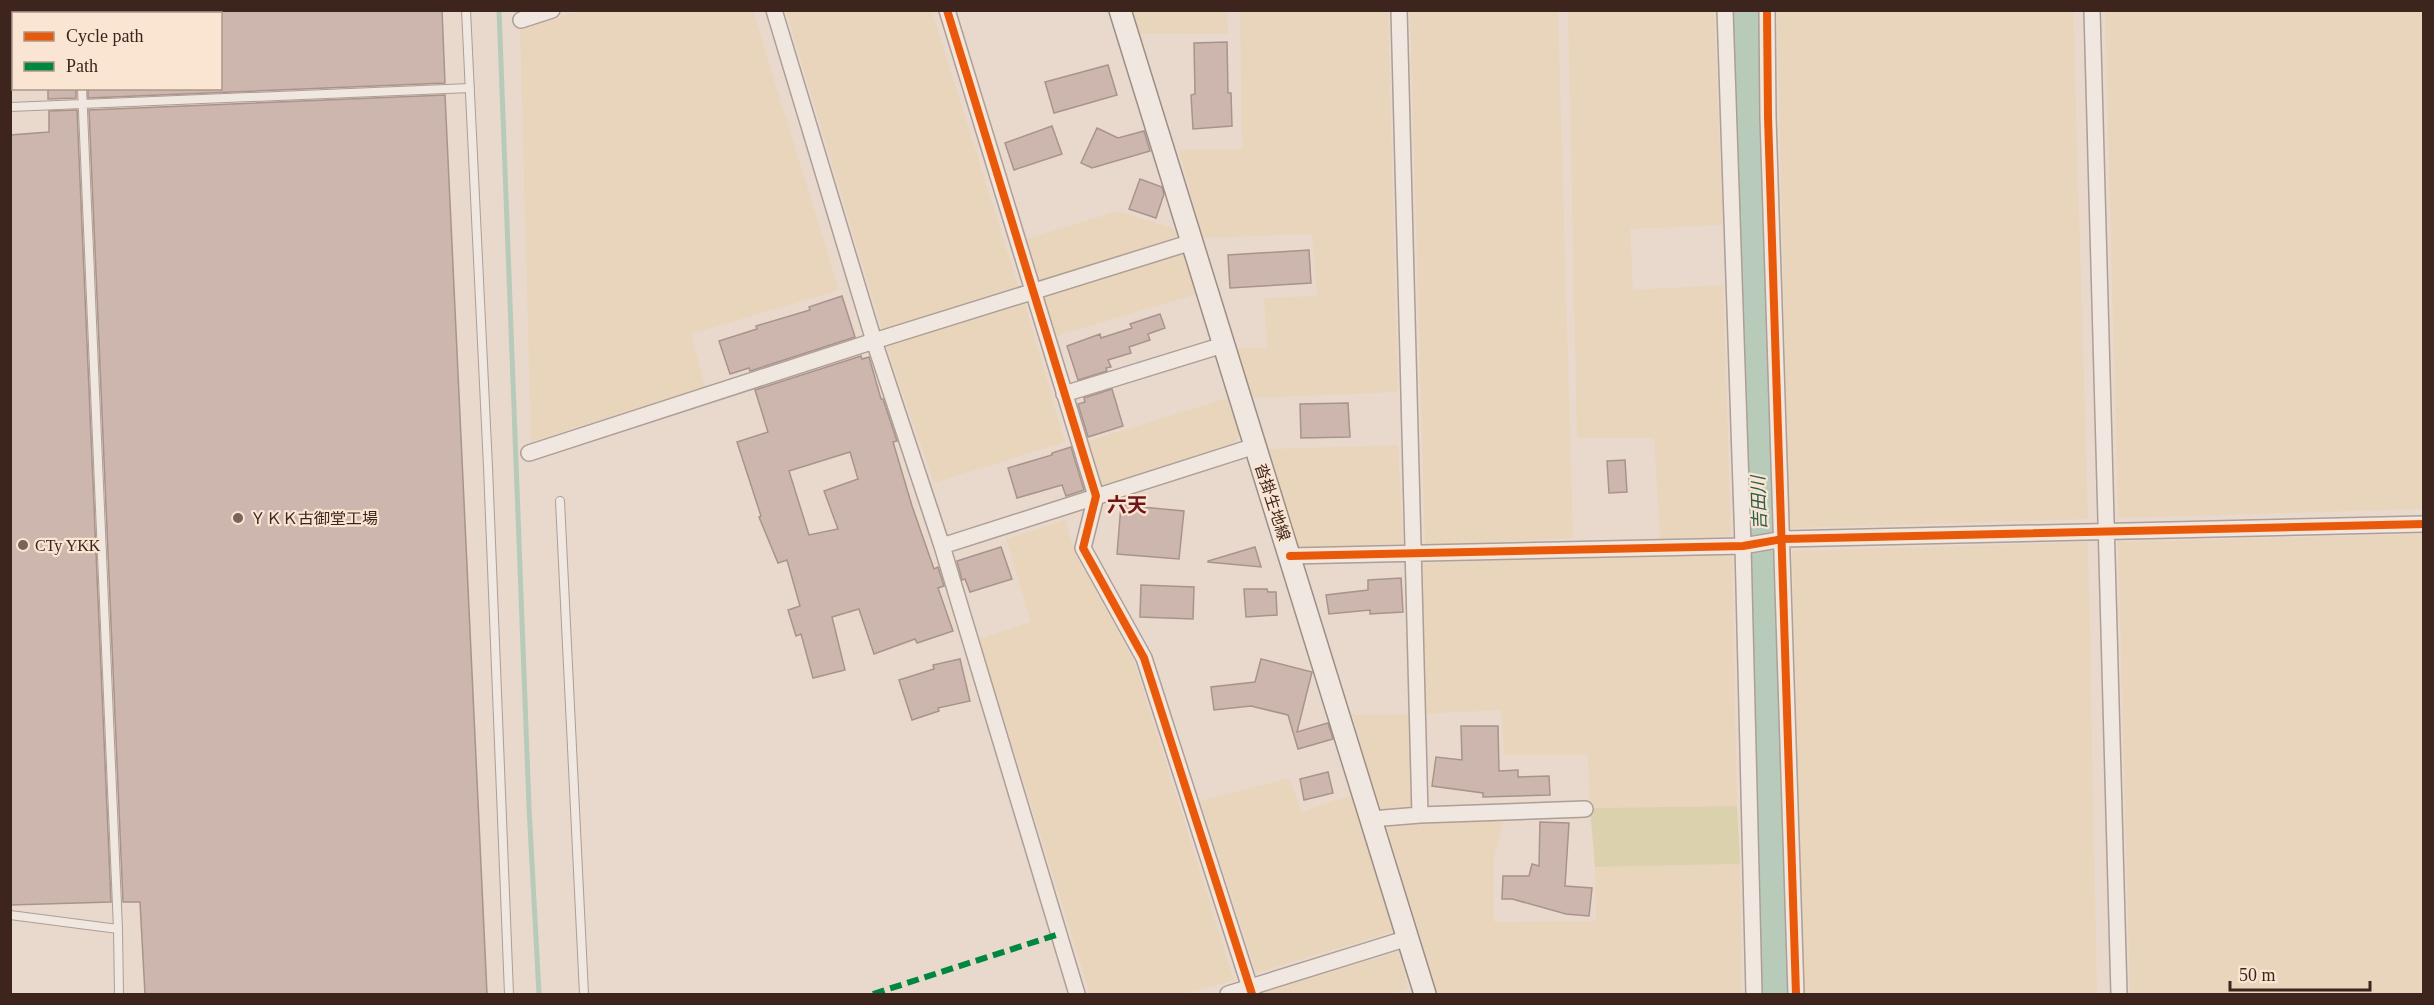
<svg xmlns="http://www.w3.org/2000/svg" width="2434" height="1005" font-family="'Times New Roman','Noto Sans JP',serif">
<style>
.farmland{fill:#e9d5bc}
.green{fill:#dcd1ad}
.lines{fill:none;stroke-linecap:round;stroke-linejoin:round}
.stream{stroke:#b8cbba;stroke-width:5}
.river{stroke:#b8cbba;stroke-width:33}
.building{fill:#ccb6ad;stroke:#a9938b;stroke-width:1.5;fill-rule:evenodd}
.lane-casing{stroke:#ad9e96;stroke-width:10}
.street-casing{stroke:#ad9e96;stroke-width:18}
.secondary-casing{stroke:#9d8e85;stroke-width:24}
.lane{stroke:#efe7e0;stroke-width:8}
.street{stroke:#efe7e0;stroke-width:15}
.secondary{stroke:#efe7e0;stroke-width:21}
.quiet{stroke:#00873e;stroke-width:6;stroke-dasharray:12 6;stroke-linecap:butt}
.cycleway-casing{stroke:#fae4d2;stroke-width:11}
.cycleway{stroke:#e8590c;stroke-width:8}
.poi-dot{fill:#79635a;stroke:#fae4d2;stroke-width:2}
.labels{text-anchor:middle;stroke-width:4.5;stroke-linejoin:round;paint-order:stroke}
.street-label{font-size:16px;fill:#3d241c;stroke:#fae4d2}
.poi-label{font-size:16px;fill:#3d241c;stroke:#fae4d2;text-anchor:start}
.water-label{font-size:18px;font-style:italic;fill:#2a5f4e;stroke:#fae4d2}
.quarter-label{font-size:20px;font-weight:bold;fill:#6f161a;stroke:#fae4d2}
</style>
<rect width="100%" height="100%" fill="#e8d9cc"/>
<!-- farmland -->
<path class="farmland" d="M 582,11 L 753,11 L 839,290 L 691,334 L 705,387 L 531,442 L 520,29 Z
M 786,11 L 932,11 L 1019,289 L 883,333 Z
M 1132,11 L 1227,11 L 1228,34 L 1140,34 Z
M 1240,11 L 1388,11 L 1398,392 L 1251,398 L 1237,348 L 1267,348 L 1264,298 L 1317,296 L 1312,234 L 1203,238 L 1179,150 L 1242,149 Z
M 1410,11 L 1558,11 L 1573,538 L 1425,546 Z
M 1568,11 L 1714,11 L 1723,225 L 1630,229 L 1633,290 L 1723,285 L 1731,536 L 1660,539 L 1654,438 L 1577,438 Z
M 1777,11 L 2073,11 L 2088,519 L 1789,528 Z
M 2105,11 L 2423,11 L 2423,509 L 2118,518 Z
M 1118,211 L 1175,229 L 1181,240 L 1039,284 L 1026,239 Z
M 1183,251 L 1197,294 L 1052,337 L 1040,294 Z
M 1024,300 L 1065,442 L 934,483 L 885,343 Z
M 1228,398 L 1241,434 L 1231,446 L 1100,486 L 1085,442 Z
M 1398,445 L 1403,544 L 1298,548 L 1269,449 Z
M 1065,520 L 1075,553 L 1134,661 L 1234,980 L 1184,994 L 1090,994 L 979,639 L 1031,622 L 1006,539 Z
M 2423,534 L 2423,994 L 2130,994 L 2118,542 Z
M 2088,542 L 2097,994 L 1803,994 L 1792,551 Z
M 1732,554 L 1737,806 L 1590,808 L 1588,755 L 1504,755 L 1501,710 L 1424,714 L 1420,563 Z
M 1408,714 L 1413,808 L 1381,811 L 1352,715 Z
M 1289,778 L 1302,812 L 1352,795 L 1395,931 L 1256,973 L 1200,801 Z
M 1504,819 L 1494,857 L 1494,922 L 1596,921 L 1595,867 L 1740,864 L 1742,994 L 1437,994 L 1386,824 Z
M 1400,951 L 1408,989 L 1390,994 L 1261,994 L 1261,993 Z"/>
<!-- green -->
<path class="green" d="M 1737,806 L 1740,864 L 1595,867 L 1590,808 Z"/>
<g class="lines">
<!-- stream -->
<path class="stream" d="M 499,10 L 529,807 L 539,994"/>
<!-- river -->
<path class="river" d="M 1749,10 L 1754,346 L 1774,994"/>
</g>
<!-- building -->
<path class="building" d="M 220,10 L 442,10 L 445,83 L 88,98 L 88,88 L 220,88 Z
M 1227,42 L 1228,93 L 1231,93 L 1232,126 L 1193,129 L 1191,95 L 1195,94 L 1194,43 Z
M 1108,65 L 1117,95 L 1054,113 L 1045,82 Z
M 48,88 L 76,88 L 76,98 L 48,99 Z
M 445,95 L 487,994 L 145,994 L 140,902 L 123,902 L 89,110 Z
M 77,110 L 111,902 L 10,905 L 10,135 L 49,132 L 49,111 Z
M 1052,126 L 1062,154 L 1014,170 L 1005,143 Z
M 1097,128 L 1118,138 L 1144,131 L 1150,151 L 1092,168 L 1081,163 Z
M 1140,179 L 1162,187 L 1164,194 L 1156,218 L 1129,209 Z
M 1309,250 L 1311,283 L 1230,288 L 1228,255 Z
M 842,296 L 855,337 L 750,371 L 749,368 L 730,374 L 719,341 L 757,329 L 756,326 L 810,310 L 809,307 Z
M 1160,314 L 1165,328 L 1148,334 L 1150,340 L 1129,347 L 1131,353 L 1108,360 L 1111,367 L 1106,368 L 1107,371 L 1078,380 L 1067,346 L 1100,334 L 1101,338 L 1132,328 L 1130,324 Z
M 861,356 L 862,359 L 869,357 L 881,399 L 883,399 L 897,441 L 893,442 L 912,506 L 934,569 L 938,567 L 944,586 L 938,588 L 953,631 L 917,643 L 915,639 L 874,654 L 859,609 L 832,617 L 845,670 L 813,678 L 801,634 L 796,636 L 788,610 L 800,606 L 787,560 L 778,563 L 759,517 L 761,516 L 737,442 L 768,432 L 755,390 ZM 850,452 L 858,479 L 824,491 L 838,529 L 809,535 L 789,471 Z
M 1112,389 L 1123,426 L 1088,437 L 1078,404 L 1085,402 L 1084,398 Z
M 1348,403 L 1350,437 L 1301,438 L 1300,404 Z
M 1071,447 L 1084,490 L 1066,496 L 1062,485 L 1017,498 L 1008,468 L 1052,455 L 1052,453 Z
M 1625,460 L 1627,492 L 1609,493 L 1607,461 Z
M 1121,505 L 1184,511 L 1179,559 L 1117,554 Z
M 1001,547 L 1012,579 L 970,592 L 965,579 L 962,580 L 957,561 Z
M 1255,547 L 1261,567 L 1208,562 L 1208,561 Z
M 1401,578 L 1403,612 L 1370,614 L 1370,610 L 1329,614 L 1326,595 L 1368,590 L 1368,580 Z
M 1141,585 L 1194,587 L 1193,619 L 1140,617 Z
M 1244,589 L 1267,589 L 1268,592 L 1276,592 L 1277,615 L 1246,617 Z
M 960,659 L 970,701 L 938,708 L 939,711 L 912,720 L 899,680 L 934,669 L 933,665 Z
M 1261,659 L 1312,672 L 1297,732 L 1328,723 L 1333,739 L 1298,749 L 1288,715 L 1251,706 L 1214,710 L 1211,687 L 1255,682 Z
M 1461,726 L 1498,726 L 1499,771 L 1518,770 L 1518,777 L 1549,776 L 1550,795 L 1483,797 L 1483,793 L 1432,786 L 1436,757 L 1462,760 Z
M 1328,772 L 1333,793 L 1304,800 L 1300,779 Z
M 1540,822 L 1569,823 L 1565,886 L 1592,888 L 1589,916 L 1566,914 L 1512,899 L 1502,899 L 1503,876 L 1529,876 L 1532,864 L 1539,866 Z"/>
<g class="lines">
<defs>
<path id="lane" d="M 78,10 L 78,14
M 466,10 L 488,467 L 509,994
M 10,107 L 470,88
M 560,501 L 584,994
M 10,915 L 118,929 L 82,88
M 118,929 L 119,994"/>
<path id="street" d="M 774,10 L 874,341 L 942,546 L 1077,994
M 947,10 L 1096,496 L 1083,548 L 1144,658 L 1252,994
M 1725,10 L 1743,546 L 1754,994
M 1767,10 L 1768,117 L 1796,994
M 2092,10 L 2119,994
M 521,20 L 552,10
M 1064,394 L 1223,345
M 529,453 L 874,341 L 1192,242
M 942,546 L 1255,446
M 1290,556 L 1743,546 L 1783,539 L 2424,524
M 1420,815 L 1585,809
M 1371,819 L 1420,815 L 1399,10
M 1228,994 L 1408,938"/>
<path id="secondary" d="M 1120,10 L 1425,994"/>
</defs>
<!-- lane casing -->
<use href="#lane" class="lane-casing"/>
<!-- street casing -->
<use href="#street" class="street-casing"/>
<!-- secondary casing -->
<use href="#secondary" class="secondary-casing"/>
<!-- lane -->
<use href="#lane" class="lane"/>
<!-- street -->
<use href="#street" class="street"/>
<!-- secondary -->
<use href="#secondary" class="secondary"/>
<!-- quiet -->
<path class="quiet" d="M 873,994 L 1059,934"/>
<defs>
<path id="cycleway" d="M 947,10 L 1096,496 L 1083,548 L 1144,658 L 1252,994
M 1767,10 L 1768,117 L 1796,994
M 1290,556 L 1743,546 L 1783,539 L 2424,524"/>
</defs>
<!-- cycleway casing -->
<use href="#cycleway" class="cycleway-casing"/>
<!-- cycleway -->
<use href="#cycleway" class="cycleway"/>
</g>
<!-- markers -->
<g class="poi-dot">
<circle cx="238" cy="518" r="6"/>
<circle cx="23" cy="545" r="6"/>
</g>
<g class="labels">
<!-- street labels -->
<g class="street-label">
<text transform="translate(1273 502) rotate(72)" y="6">沓掛生地線</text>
</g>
<!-- poi labels -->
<g class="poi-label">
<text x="250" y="524">ＹＫＫ古御堂工場</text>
<text x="35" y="551">CTy YKK</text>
</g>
<!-- water labels -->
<g class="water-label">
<text transform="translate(1759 503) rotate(-92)" y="6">吉田川</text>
</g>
<!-- quarter labels -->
<g class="quarter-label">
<text x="1127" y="512">六天</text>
</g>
</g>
<!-- border -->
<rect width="2434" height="1005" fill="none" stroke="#3d241c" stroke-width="24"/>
<!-- legend -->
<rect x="12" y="12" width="210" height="78" fill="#fae4d2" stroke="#ae9789" stroke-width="1.5"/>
<rect x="24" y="32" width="30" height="9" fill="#e8590c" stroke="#ae9789" stroke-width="1.5"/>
<text x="66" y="42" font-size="18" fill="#3d241c">Cycle path</text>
<rect x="24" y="62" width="30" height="9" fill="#00873e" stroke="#ae9789" stroke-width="1.5"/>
<text x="66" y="72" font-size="18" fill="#3d241c">Path</text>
<!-- scale -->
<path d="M2230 981v9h140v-9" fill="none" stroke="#3d241c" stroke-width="3"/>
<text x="2239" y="981" font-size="18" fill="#3d241c" stroke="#fae4d2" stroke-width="4.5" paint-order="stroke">50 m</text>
</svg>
